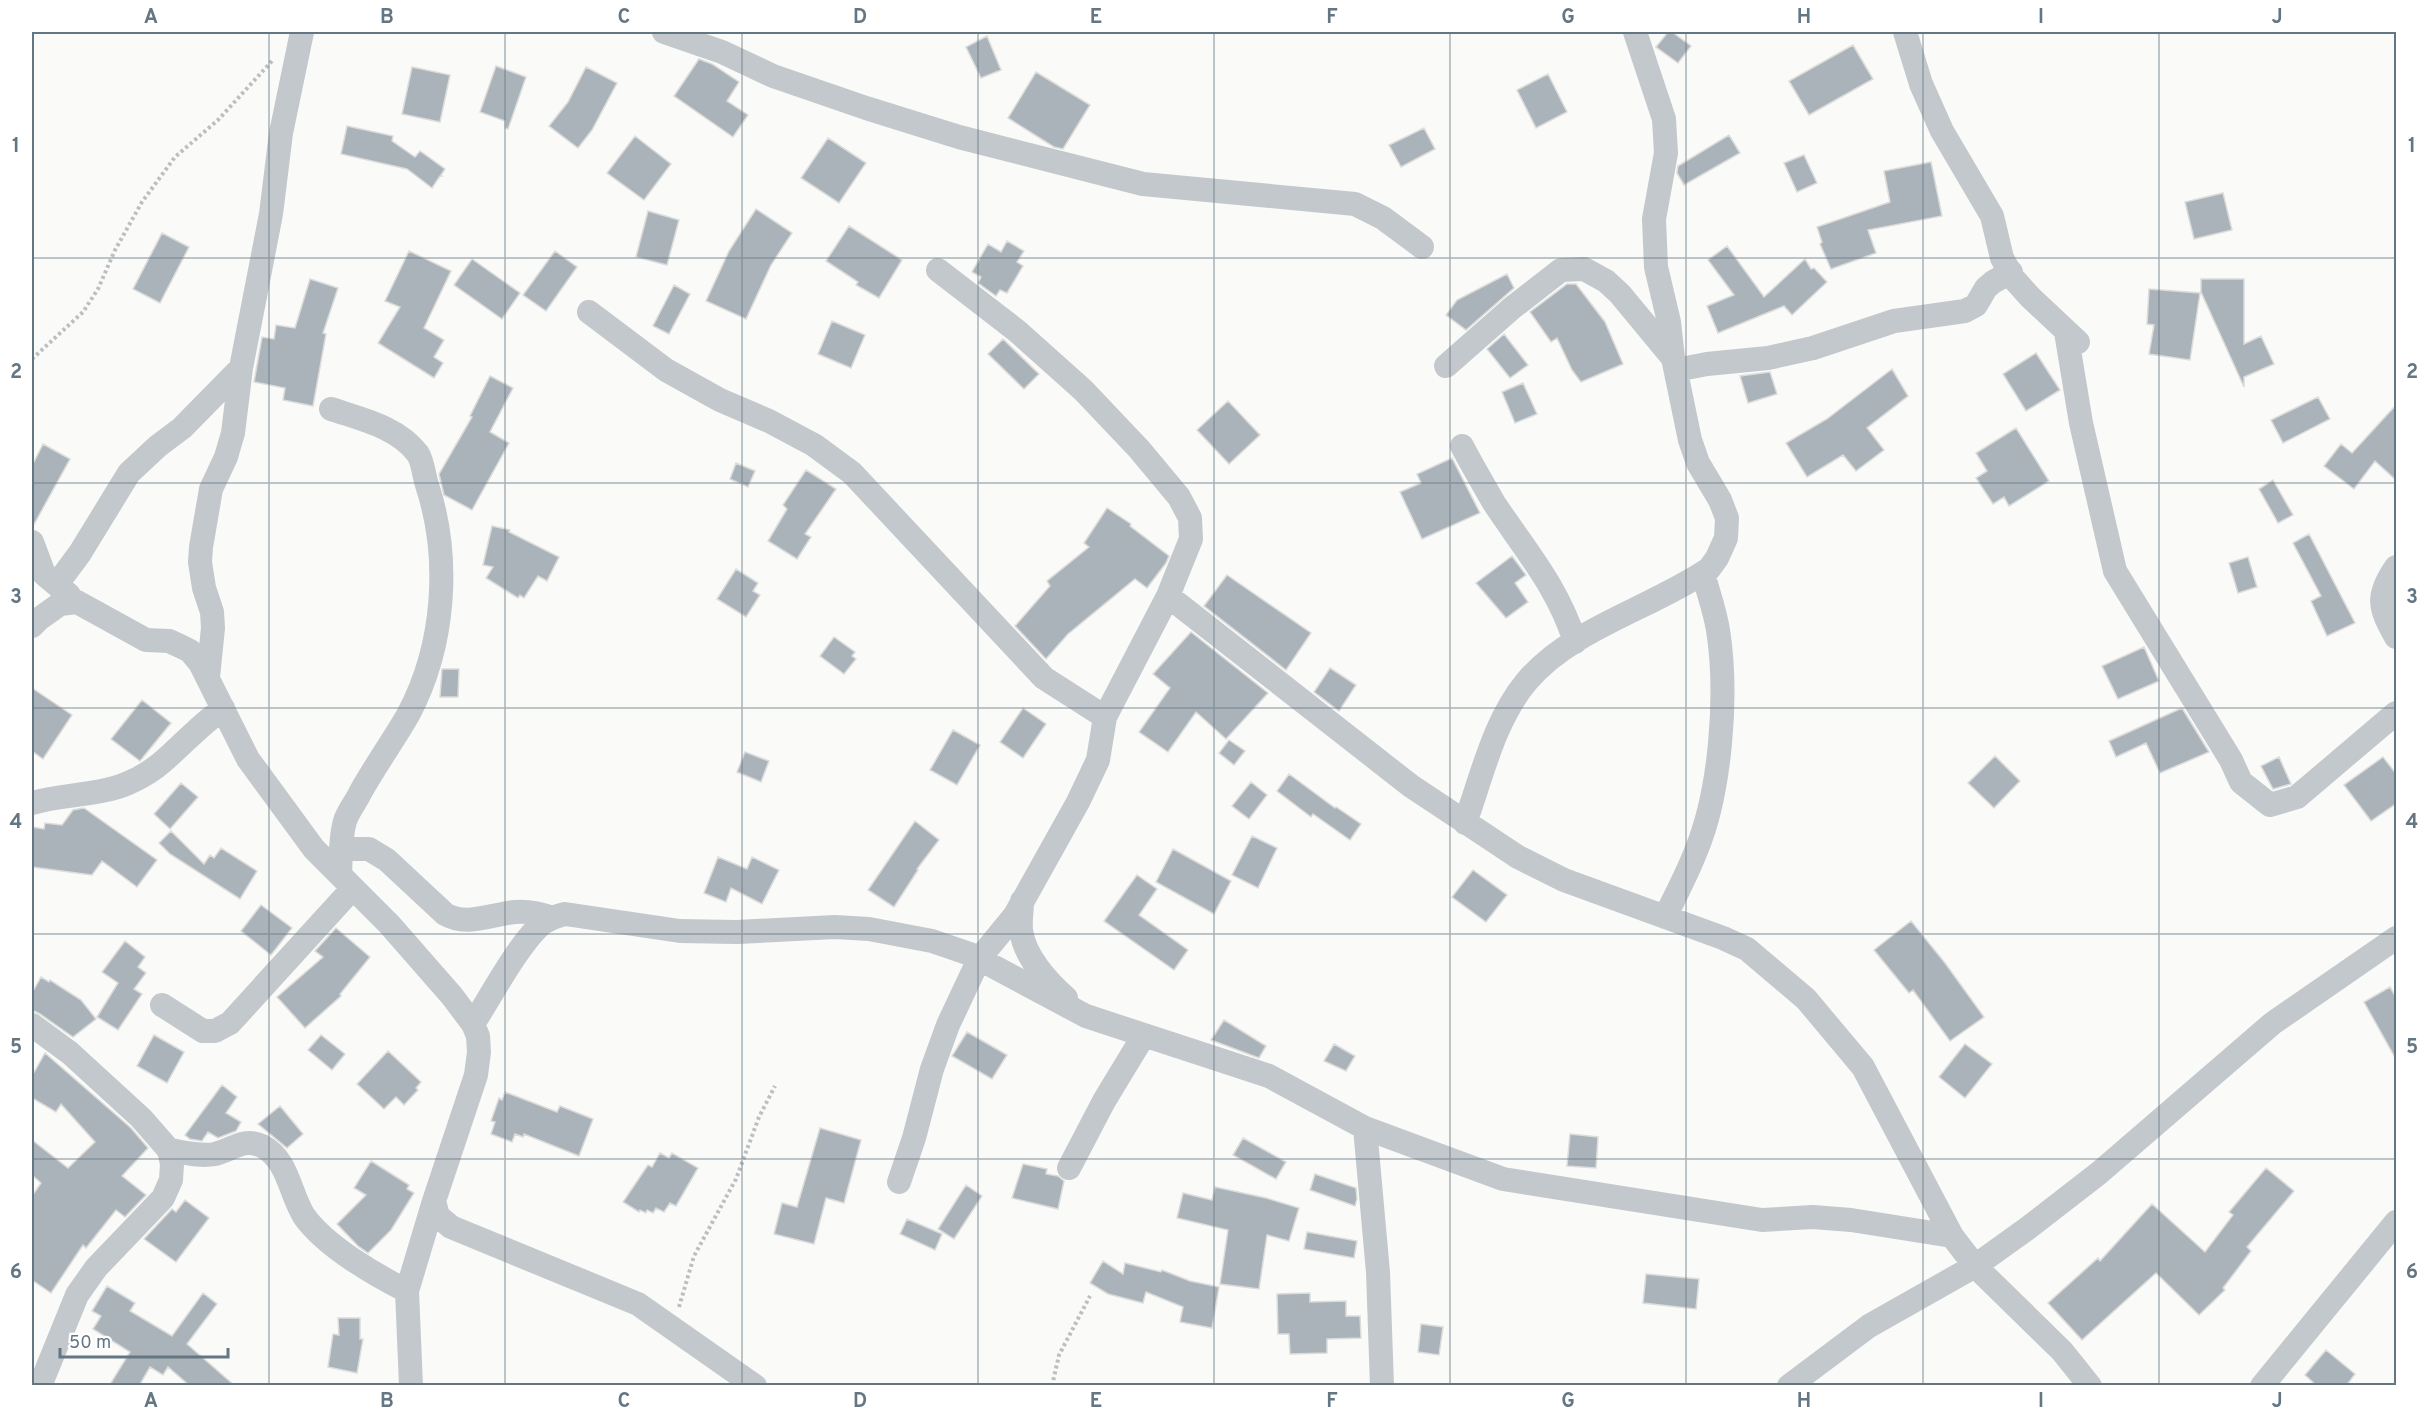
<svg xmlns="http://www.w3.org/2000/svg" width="2428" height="1417" font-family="Overpass,sans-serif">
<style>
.building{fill:#aab3b9;stroke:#dcdcda;stroke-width:1.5}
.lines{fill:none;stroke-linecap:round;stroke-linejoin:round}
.path{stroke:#bbbfc2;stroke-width:4;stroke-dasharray:3 3;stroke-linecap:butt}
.minor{stroke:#c3c8cc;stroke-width:24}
.grid{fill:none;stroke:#657683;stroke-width:1.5;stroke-opacity:0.55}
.neatline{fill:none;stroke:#657683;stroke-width:2}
.grid-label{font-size:20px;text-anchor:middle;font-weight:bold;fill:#657683}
</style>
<rect width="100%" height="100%" fill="#fafaf8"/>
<!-- building -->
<path class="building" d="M 1668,32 L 1672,32 L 1691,46 L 1678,63 L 1656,47 Z
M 987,36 L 1001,70 L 981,78 L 966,47 Z
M 1853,45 L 1873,79 L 1809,115 L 1789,81 Z
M 699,59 L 712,64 L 739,82 L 727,101 L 748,115 L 733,137 L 674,96 Z
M 496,66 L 526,77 L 508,129 L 505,128 L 505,121 L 480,112 Z
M 412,67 L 450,75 L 440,122 L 402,114 Z
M 586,67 L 617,83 L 592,130 L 578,148 L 549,126 L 568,102 Z
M 1036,72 L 1090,105 L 1063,149 L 1054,147 L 1008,118 Z
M 1548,74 L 1567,112 L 1536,128 L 1517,90 Z
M 347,126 L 393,136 L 392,141 L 415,157 L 420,151 L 445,169 L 441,175 L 442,176 L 440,176 L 432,188 L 407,169 L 341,154 Z
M 1424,128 L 1435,149 L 1401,167 L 1389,145 Z
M 1729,135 L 1740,153 L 1684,185 L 1677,173 L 1678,166 Z
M 635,136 L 671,164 L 644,200 L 607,173 Z
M 828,138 L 866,163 L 839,203 L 801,178 Z
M 1804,155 L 1817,183 L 1797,192 L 1784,163 Z
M 1931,162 L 1942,216 L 1868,230 L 1876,253 L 1831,269 L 1820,244 L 1822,242 L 1817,227 L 1890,202 L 1884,171 Z
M 2223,193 L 2232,230 L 2194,239 L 2185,202 Z
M 756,209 L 792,233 L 771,265 L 746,319 L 706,301 L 729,251 Z
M 648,211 L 679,220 L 667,265 L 636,257 Z
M 849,226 L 902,260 L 879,298 L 856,285 L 858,282 L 826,261 Z
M 162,233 L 189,247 L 160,303 L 133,289 Z
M 1007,241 L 1024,251 L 1017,262 L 1023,266 L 1007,293 L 1000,290 L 996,296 L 978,283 L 981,277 L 972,272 L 988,244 L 1001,252 Z
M 1727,246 L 1764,297 L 1805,259 L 1811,269 L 1814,268 L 1827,282 L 1792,315 L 1784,306 L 1718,333 L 1707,306 L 1734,295 L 1708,260 Z
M 409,251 L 451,271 L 424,328 L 444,340 L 434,357 L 443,363 L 434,378 L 378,343 L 400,307 L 385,301 Z
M 555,251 L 577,267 L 546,311 L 523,295 Z
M 472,259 L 520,293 L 502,319 L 454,285 Z
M 1507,274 L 1514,288 L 1466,330 L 1446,315 L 1457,300 Z
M 310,279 L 338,288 L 323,333 L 326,334 L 313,406 L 283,400 L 285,388 L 254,382 L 262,337 L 274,339 L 276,325 L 295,328 Z
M 2201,279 L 2244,279 L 2244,344 L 2261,336 L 2274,364 L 2244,377 L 2244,387 L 2201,292 Z
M 1567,284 L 1576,284 L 1605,322 L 1623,364 L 1581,382 L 1572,370 L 1557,338 L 1551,342 L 1530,312 Z
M 674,285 L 690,294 L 669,334 L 653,326 Z
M 2149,289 L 2200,293 L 2190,360 L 2149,354 L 2154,325 L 2147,324 Z
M 832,321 L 865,335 L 851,368 L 818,354 Z
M 1504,334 L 1528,365 L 1510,378 L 1487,349 Z
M 1003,339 L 1039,374 L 1024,389 L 988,354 Z
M 2036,353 L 2060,390 L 2026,411 L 2003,374 Z
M 1892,369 L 1908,396 L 1867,428 L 1884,450 L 1856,471 L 1843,455 L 1807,477 L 1786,443 L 1827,419 Z
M 1770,372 L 1777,394 L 1748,403 L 1740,376 Z
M 490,376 L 513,388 L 490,432 L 509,443 L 472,510 L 444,495 L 439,474 L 472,417 L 470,416 Z
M 1523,383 L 1537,414 L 1515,423 L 1502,392 Z
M 2318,397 L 2330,419 L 2283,443 L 2271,420 Z
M 1228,401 L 1260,435 L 1229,464 L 1197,430 Z
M 2397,404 L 2397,481 L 2375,461 L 2354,489 L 2324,466 L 2341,444 L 2352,453 Z
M 2016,428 L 2049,481 L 2009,506 L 2004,497 L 1993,504 L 1976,478 L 1987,471 L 1976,453 Z
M 43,444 L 70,459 L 32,528 L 32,466 Z
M 1452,458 L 1480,513 L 1422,539 L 1400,492 L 1421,483 L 1417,474 Z
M 736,463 L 755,471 L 748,487 L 730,479 Z
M 806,470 L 836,489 L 805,534 L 811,537 L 797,559 L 768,541 L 787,509 L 783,505 Z
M 2273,480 L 2293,515 L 2278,523 L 2259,489 Z
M 1107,508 L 1131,524 L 1130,526 L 1169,556 L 1166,563 L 1147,588 L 1135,579 L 1068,634 L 1046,659 L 1015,626 L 1050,586 L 1047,581 L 1089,547 L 1084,543 Z
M 492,526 L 510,530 L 509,532 L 559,557 L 547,581 L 538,576 L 524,598 L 520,595 L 518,598 L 486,578 L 493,567 L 483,565 Z
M 2309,534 L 2355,623 L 2327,636 L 2311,601 L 2321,596 L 2293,543 Z
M 1512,556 L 1526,575 L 1515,583 L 1528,602 L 1506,618 L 1476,583 Z
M 2248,557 L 2257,587 L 2238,593 L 2229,563 Z
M 736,569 L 758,583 L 753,591 L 760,595 L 746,617 L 717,599 Z
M 1227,575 L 1311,633 L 1286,670 L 1204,606 Z
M 1191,632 L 1268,693 L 1226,739 L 1196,712 L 1168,752 L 1139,732 L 1170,688 L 1153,674 Z
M 834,637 L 855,652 L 852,656 L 856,659 L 844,674 L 820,656 Z
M 2144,647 L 2159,681 L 2118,699 L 2102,666 Z
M 1330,668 L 1356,685 L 1339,711 L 1314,692 Z
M 442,669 L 459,669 L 458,697 L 440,697 Z
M 32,688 L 72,715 L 43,759 L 32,751 Z
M 142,700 L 171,723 L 140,761 L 111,739 Z
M 1023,708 L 1046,724 L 1023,758 L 1000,742 Z
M 2182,708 L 2209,752 L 2160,773 L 2146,743 L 2116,757 L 2109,741 Z
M 953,730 L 980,745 L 957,785 L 930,770 Z
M 1229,740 L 1245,751 L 1234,765 L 1219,753 Z
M 745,752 L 769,761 L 761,782 L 737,772 Z
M 1995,756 L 2020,781 L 1994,808 L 1968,783 Z
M 2279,757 L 2291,784 L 2273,789 L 2261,766 Z
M 2383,757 L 2397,775 L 2397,803 L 2371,821 L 2344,785 Z
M 1289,774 L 1335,808 L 1336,807 L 1361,824 L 1350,840 L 1313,814 L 1311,817 L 1277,791 Z
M 1251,782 L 1267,795 L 1249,819 L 1232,806 Z
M 181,783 L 198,797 L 170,829 L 154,814 Z
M 84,808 L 157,860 L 137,887 L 102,861 L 92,875 L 32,867 L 32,827 L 44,829 L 45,823 L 62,825 L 73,810 Z
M 915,821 L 939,840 L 917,869 L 918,870 L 894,907 L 868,890 Z
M 171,831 L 204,864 L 210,855 L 214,858 L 221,848 L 257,871 L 240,899 L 170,854 L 159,843 Z
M 1252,836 L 1277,848 L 1258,888 L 1232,875 Z
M 1173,849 L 1231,881 L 1214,914 L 1156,882 Z
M 718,857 L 747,869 L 752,857 L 779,870 L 762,904 L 731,888 L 726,902 L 704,893 Z
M 1473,870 L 1507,895 L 1486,922 L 1452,897 Z
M 1137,875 L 1157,889 L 1139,915 L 1188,950 L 1174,970 L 1104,921 Z
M 261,905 L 292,928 L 271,955 L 241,931 Z
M 1911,921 L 1945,963 L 1984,1017 L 1950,1041 L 1913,990 L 1909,993 L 1874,950 Z
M 336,928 L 370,957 L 340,994 L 341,996 L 305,1028 L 277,997 L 323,957 L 315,951 Z
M 125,941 L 145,957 L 138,967 L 146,973 L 134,989 L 142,994 L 118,1030 L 97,1017 L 118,983 L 102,972 Z
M 41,977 L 49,982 L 50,980 L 81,1000 L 96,1019 L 73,1037 L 40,1014 L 32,1010 L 32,993 Z
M 2390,987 L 2397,999 L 2397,1061 L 2364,1002 Z
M 1224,1020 L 1266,1046 L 1259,1058 L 1211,1040 Z
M 967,1032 L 1007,1055 L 992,1079 L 952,1056 Z
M 154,1035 L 184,1052 L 167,1083 L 137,1066 Z
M 321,1035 L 345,1054 L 332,1070 L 308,1050 Z
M 1334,1044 L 1355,1056 L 1346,1071 L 1324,1061 Z
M 1965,1044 L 1992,1064 L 1965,1098 L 1939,1077 Z
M 388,1051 L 421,1082 L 416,1088 L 418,1090 L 404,1105 L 396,1097 L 384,1109 L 357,1084 Z
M 45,1053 L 131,1128 L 148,1148 L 122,1176 L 146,1195 L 125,1217 L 116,1210 L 86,1248 L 83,1245 L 51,1293 L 32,1280 L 32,1196 L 41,1183 L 32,1175 L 32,1140 L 68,1168 L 95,1142 L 61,1104 L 56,1112 L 32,1098 L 32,1076 Z
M 222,1085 L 237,1097 L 226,1113 L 241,1122 L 236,1131 L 218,1138 L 208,1132 L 202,1141 L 190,1139 L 185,1135 Z
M 505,1092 L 557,1112 L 560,1106 L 593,1119 L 579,1156 L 524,1134 L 523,1137 L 515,1134 L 512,1142 L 491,1134 L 495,1122 L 491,1121 L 499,1098 L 502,1100 Z
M 280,1106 L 303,1134 L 287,1148 L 258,1124 Z
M 820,1128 L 861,1140 L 844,1203 L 826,1198 L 814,1244 L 774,1234 L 782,1203 L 797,1207 Z
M 1570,1134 L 1598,1137 L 1596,1168 L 1567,1166 Z
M 1243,1138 L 1286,1162 L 1276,1179 L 1233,1155 Z
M 660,1153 L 669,1158 L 672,1153 L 698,1168 L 676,1206 L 670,1203 L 664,1212 L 656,1208 L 653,1213 L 647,1210 L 646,1213 L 640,1210 L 639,1212 L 623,1202 L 648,1165 L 652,1167 Z
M 371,1161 L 409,1185 L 407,1189 L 414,1193 L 391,1230 L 368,1253 L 358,1246 L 337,1224 L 366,1195 L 354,1188 Z
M 1023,1164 L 1047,1169 L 1046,1174 L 1058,1176 L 1064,1181 L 1058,1209 L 1012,1198 Z
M 2266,1168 L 2294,1191 L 2247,1247 L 2251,1251 L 2223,1288 L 2225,1290 L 2199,1315 L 2156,1273 L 2082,1340 L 2048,1303 L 2098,1258 L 2100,1261 L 2152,1204 L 2205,1252 L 2233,1215 L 2229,1212 Z
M 1315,1174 L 1356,1188 L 1357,1199 L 1355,1206 L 1310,1190 Z
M 966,1185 L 982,1196 L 954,1239 L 938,1229 Z
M 1215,1187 L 1266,1198 L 1299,1208 L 1289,1241 L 1267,1235 L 1259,1289 L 1220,1284 L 1228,1230 L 1177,1218 L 1183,1193 L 1212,1200 Z
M 185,1200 L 209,1218 L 176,1262 L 144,1239 L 172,1209 L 176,1212 Z
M 907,1219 L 942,1234 L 935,1250 L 900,1234 Z
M 1307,1232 L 1357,1241 L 1354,1258 L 1304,1249 Z
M 1103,1261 L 1123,1274 L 1125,1263 L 1161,1272 L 1162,1270 L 1190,1281 L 1219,1287 L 1212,1328 L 1180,1322 L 1183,1307 L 1146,1292 L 1143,1303 L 1108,1294 L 1090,1283 Z
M 1646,1274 L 1699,1279 L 1696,1309 L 1643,1303 Z
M 107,1286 L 135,1303 L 130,1311 L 172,1336 L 203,1293 L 217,1304 L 187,1344 L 235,1386 L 190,1386 L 168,1367 L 163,1375 L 150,1367 L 139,1386 L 109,1386 L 130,1352 L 93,1329 L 101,1316 L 92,1311 Z
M 1310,1293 L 1310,1302 L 1346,1301 L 1346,1316 L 1360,1316 L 1361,1338 L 1327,1339 L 1327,1353 L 1290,1354 L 1289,1334 L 1278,1334 L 1277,1294 Z
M 338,1318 L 360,1318 L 360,1339 L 363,1339 L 357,1373 L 328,1367 L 333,1334 L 339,1335 Z
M 1421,1324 L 1443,1327 L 1439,1355 L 1418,1352 Z
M 2326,1350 L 2355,1374 L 2346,1386 L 2317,1386 L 2305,1375 Z"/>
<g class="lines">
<!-- path -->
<path class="path" d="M 32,359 L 83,312 L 98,289 L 115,250 L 142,202 L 175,157 L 218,120 L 272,61
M 679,1307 L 694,1256 L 736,1179 L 759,1117 L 775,1086
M 1052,1386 L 1059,1355 L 1090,1296"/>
<!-- minor -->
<path class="minor" d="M 664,32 L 722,52 L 773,76 L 866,108 L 959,137 L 1143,184 L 1355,204 L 1383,218 L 1422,247
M 1905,32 L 1921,84 L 1942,131 L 1992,216 L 2002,258 L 2013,278 L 2030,297 L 2078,342
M 589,312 L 666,370 L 720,400 L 769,421 L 814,445 L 852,473 L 1044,678 L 1105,717
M 2066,332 L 2081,423 L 2115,571 L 2231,760 L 2241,782 L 2270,805 L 2297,797 L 2396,713
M 1446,366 L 1512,308 L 1561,270 L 1584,269 L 1606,281 L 1620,294 L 1673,358
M 1676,370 L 1707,364 L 1768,358 L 1813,348 L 1894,321 L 1965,311 L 1976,305 L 1986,288 L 1993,282 L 2011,272
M 331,409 C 361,419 398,427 418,454 C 423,462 424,476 427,485 C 451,558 445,646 408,715 C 393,741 375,766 360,793 C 356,802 348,811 345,821 C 340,838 341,857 340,875
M 1462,446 C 1472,465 1483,484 1494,503 C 1525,550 1558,587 1575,642
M 32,542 L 44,574 L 69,595
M 2396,567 C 2376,596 2379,607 2396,637
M 57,584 L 80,553 L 129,473 L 158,446 L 182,428 L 241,368 L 271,214 L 281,133 L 302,32
M 1168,596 L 1411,786 L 1518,857 L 1564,880 L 1723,938 L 1747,949 L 1806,999 L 1863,1067 L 1952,1236 L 1975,1266 L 2062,1351 L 2090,1386
M 32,626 L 39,619 L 60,604 L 77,602 L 146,640 L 169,641 L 180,646 L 190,651 L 200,663 L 248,759 L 314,849 L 389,924 L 452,996 L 473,1024 L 478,1036 L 479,1052 L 476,1075 L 434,1201 L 438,1216 L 451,1227 L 638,1304 L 755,1386
M 208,677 L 213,628 L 212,612 L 204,588 L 200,562 L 201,547 L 211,489 L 226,457 L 233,433 L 241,368
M 32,803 C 62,794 96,796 126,784 C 158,771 170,754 195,732 C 204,723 214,716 223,708
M 1465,823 C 1482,776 1494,720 1527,681 C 1572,628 1652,608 1709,569 L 1717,558 L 1726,538 L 1727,518 L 1720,500 L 1698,463 L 1690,440 L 1673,358 L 1669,322 L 1656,267 L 1654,219 L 1666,153 L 1664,119 L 1635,32
M 341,849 L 369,849 L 387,860 L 445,914 C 467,927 491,914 515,912 C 528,911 539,913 552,918
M 1022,901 C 1022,910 1020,921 1021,930 C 1024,956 1048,982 1066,998
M 1665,917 C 1676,895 1687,874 1696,851 C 1721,791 1728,694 1718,630 C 1715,611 1708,592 1703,573
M 162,1005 L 203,1031 L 215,1031 L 230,1023 L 353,888
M 473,1024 C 490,998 520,941 543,923 C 550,918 557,916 565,914 L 680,931 L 737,932 L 835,927 L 869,929 L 932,941 L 970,954 L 1086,1016 L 1269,1076 L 1365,1128 L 1503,1179 L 1762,1220 L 1813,1217 L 1851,1220 L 1952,1236
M 32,1025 L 70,1053 L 141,1118 L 169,1150 L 172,1164 L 171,1180 L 163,1198 L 96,1268 L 77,1295 L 40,1386
M 1365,1128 L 1378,1272 L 1382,1386
M 169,1150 C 183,1152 200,1157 215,1154 C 232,1150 244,1137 262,1146 C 288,1159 290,1194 304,1216 C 325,1246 375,1275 407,1291
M 1069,1168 L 1104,1101 L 1144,1035
M 899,1182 L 914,1138 L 932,1069 L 948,1025 L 979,959 L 1015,915 L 1078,802 L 1098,760 L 1105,717 L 1168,596 L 1191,539 L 1190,518 L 1179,497 L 1139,449 L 1083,390 L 1017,331 L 938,270
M 411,1386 L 407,1291 L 434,1201
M 1789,1386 L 1869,1326 L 1975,1266 L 2028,1228 L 2099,1173 L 2273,1023 L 2396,938
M 2262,1386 L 2396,1222"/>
</g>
<!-- grid -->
<path class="grid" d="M 269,32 L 269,1386M 505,32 L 505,1386M 742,32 L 742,1386M 978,32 L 978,1386M 1214,32 L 1214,1386M 1450,32 L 1450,1386M 1686,32 L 1686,1386M 1923,32 L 1923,1386M 2159,32 L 2159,1386M 32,258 L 2396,258M 32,483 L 2396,483M 32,708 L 2396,708M 32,934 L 2396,934M 32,1159 L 2396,1159"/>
<!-- border -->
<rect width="2428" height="1417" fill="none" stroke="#ffffff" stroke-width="66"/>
<!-- scale -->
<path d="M60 1348v9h168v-9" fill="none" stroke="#657683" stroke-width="3"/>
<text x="69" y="1348" font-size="18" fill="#657683" stroke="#ffffff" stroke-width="4.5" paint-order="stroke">50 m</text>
<rect x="33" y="33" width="2362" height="1351" class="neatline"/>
<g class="grid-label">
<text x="151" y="23">A</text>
<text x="387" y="23">B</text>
<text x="624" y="23">C</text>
<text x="860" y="23">D</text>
<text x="1096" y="23">E</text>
<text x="1332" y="23">F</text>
<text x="1568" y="23">G</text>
<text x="1804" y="23">H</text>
<text x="2041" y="23">I</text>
<text x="2277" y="23">J</text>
<text x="16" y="152">1</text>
<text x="2412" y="152">1</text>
<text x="16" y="378">2</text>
<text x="2412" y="378">2</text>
<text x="16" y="603">3</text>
<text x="2412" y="603">3</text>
<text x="16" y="828">4</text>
<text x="2412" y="828">4</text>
<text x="16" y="1053">5</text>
<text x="2412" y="1053">5</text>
<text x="16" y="1278">6</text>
<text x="2412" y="1278">6</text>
<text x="151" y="1407">A</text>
<text x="387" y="1407">B</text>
<text x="624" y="1407">C</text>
<text x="860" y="1407">D</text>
<text x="1096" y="1407">E</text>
<text x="1332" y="1407">F</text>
<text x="1568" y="1407">G</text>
<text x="1804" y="1407">H</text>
<text x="2041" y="1407">I</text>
<text x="2277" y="1407">J</text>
</g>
</svg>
